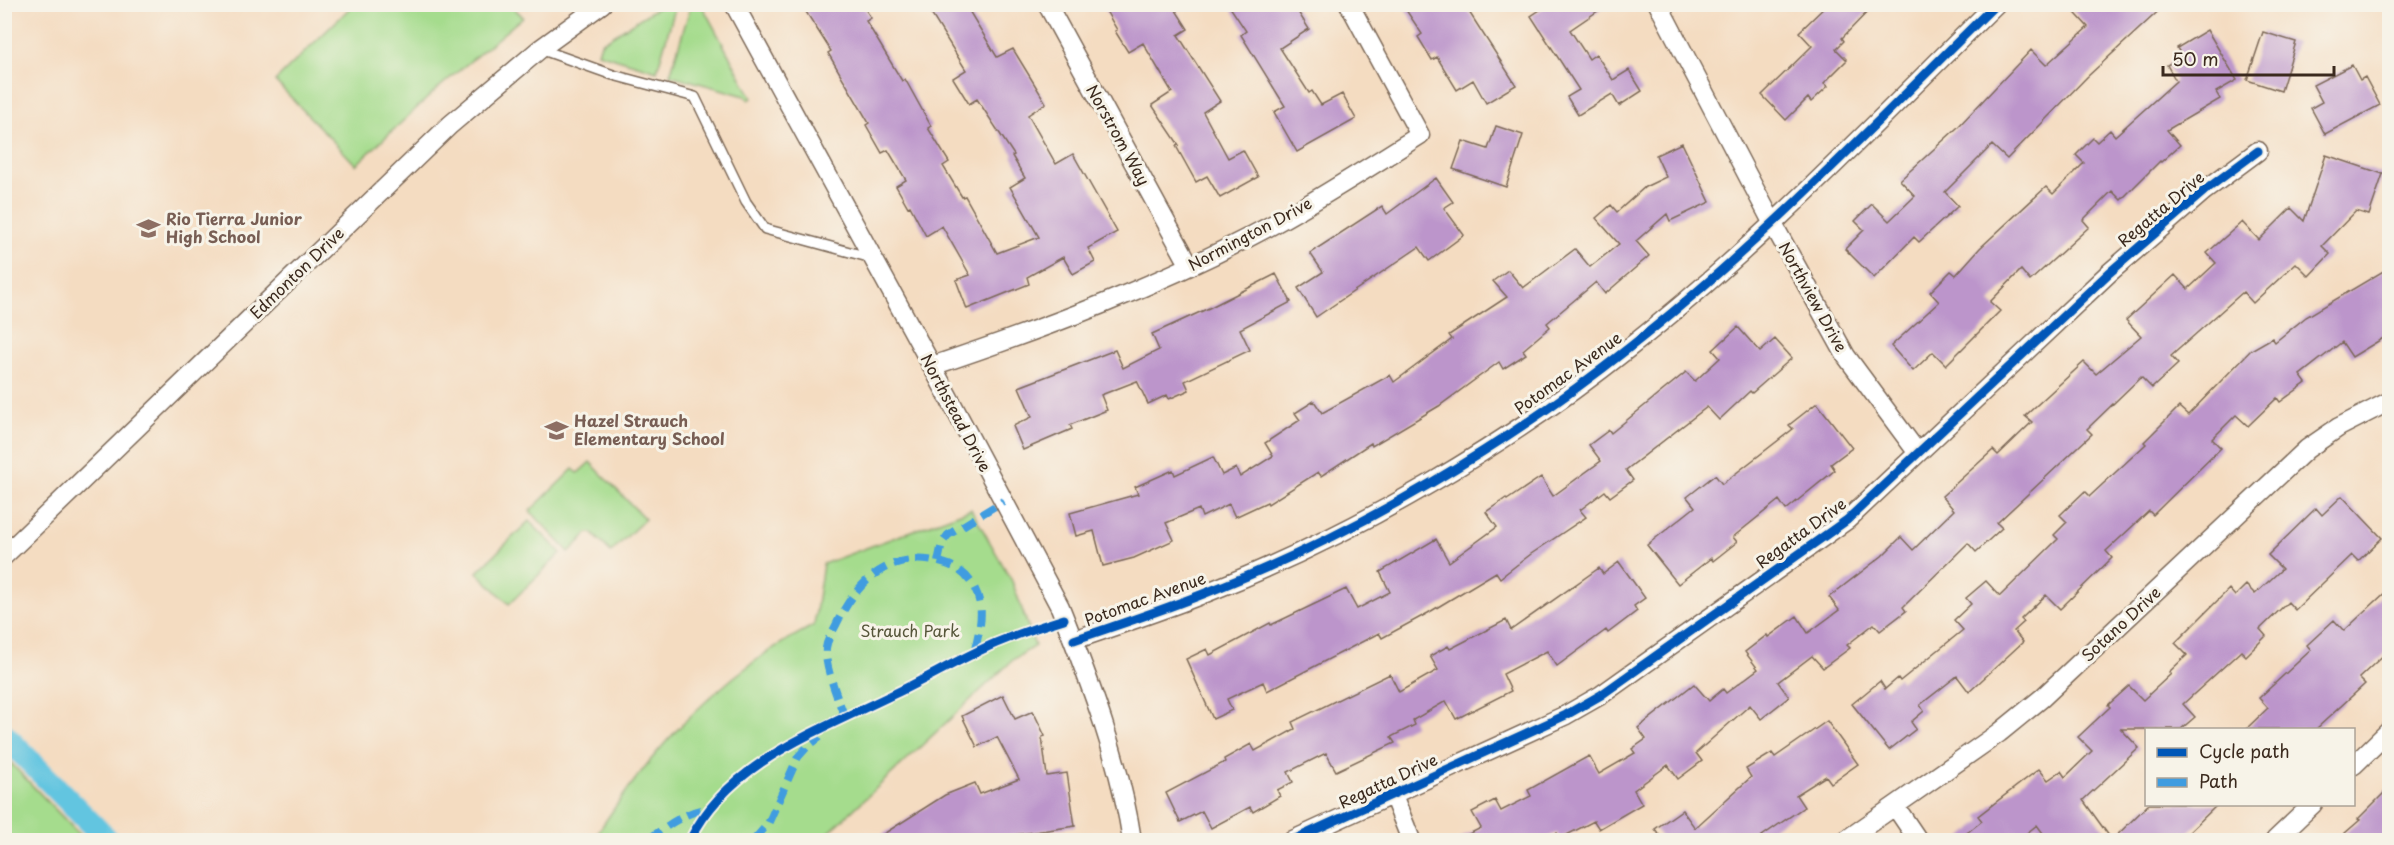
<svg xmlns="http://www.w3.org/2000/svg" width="2394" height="845" font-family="'Playpen Sans',sans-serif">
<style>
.green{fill:#a5dc8d;stroke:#708356;stroke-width:1.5}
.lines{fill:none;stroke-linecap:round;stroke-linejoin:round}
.canal{stroke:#62c5e0;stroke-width:24}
.building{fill:#bc95cb}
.lane-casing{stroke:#7c6857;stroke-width:12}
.street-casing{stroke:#7c6857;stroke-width:21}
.lane{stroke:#fff;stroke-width:9}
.street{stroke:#fff;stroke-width:18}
.quiet{stroke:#3f9ce0;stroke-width:8;stroke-dasharray:15 8;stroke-linecap:butt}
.cycleway-casing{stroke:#f7f3e8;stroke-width:13}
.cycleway{stroke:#0057b8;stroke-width:9}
.labels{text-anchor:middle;stroke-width:6;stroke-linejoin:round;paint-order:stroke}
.street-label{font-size:16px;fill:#3b2a1e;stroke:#f7f3e8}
.education-label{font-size:16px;font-weight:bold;fill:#785e54;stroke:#f7f3e8;text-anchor:start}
.park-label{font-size:16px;fill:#56563a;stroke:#f7f3e8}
</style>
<rect width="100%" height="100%" fill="#f7f3e8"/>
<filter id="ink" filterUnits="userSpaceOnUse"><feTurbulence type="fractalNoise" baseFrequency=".0167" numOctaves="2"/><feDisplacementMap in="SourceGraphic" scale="12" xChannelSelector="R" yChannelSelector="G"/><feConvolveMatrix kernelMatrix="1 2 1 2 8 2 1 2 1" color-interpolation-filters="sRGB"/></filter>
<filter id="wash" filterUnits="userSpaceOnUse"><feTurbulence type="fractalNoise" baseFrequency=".008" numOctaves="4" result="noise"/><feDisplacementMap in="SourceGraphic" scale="24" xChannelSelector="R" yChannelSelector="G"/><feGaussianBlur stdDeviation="1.35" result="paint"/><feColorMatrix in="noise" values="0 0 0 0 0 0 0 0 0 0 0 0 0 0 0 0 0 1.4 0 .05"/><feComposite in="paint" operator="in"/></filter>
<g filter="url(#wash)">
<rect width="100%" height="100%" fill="#f4dcc1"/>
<!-- green -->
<path class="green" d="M 663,4 L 676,5 L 657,71 L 598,53 L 601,43 Z
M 420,5 L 511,5 L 523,17 L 436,90 L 356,165 L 275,81 L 353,5 L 413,5 L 417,8 Z
M 691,5 L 701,5 L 704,9 L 752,98 L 749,100 L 745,96 L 670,75 Z
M 590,462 L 645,519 L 611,552 L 592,533 L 588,533 L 569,552 L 530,511 L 573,469 L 578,473 Z
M 971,509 L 1012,581 L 1035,646 L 1014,659 L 821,840 L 593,840 C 641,766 687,710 759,658 C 776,645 795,636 814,625 L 823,564 Z
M 529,521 L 561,553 L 509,604 L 477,572 Z
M 5,757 L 75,830 L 85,840 L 5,840 Z"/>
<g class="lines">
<!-- canal -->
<path class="canal" d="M 4,735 L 107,840"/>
</g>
<g id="blocks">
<!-- building -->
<path class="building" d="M 801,4 L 862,4 L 871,18 L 866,21 L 902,81 L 905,79 L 931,126 L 928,128 L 949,162 L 943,166 L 962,197 L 965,196 L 997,253 L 1039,237 L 1010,187 L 1025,178 L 1012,156 L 1014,155 L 977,99 L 969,104 L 953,78 L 966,70 L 925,4 L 965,4 L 997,57 L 1013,49 L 1046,103 L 1028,115 L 1056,164 L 1073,154 L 1117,232 L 1088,248 L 1095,262 L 1073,274 L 1063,257 L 1027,277 L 1029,284 L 967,309 L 956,280 L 970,275 L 942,226 L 926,236 L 910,206 L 908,207 L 896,186 L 906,180 L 888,150 L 882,153 L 866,125 L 869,123 L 828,53 L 831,51 Z
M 1102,4 L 1172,4 L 1188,29 L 1178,35 L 1220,101 L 1203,112 L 1228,158 L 1243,150 L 1258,177 L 1220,198 L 1207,176 L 1196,182 L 1176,146 L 1179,145 L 1152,105 L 1172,92 L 1143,43 L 1128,52 L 1115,31 L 1117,30 Z
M 1228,4 L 1293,4 L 1309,29 L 1280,48 L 1309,93 L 1312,91 L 1321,105 L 1342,94 L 1356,119 L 1297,152 L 1274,112 L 1285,106 L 1241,35 L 1246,31 Z
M 1402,4 L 1464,4 L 1516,85 L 1486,103 L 1473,80 L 1457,90 L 1437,57 L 1432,60 L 1418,37 L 1422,34 Z
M 1549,4 L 1608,4 L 1570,30 L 1589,59 L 1596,54 L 1613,80 L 1629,70 L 1642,91 L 1619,106 L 1612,94 L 1578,115 L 1567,97 L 1579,90 L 1531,16 Z
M 1828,4 L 1875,4 L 1842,38 L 1844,41 L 1836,49 L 1847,60 L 1824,83 L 1828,86 L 1811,102 L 1808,98 L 1786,120 L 1762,95 L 1812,46 L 1799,32 Z
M 2067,4 L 2166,4 L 2087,77 L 2007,159 L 1992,145 L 1945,192 L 1958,206 L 1919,242 L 1914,237 L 1874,278 L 1845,249 L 1864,230 L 1855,221 L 1872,204 L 1889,221 L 1915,196 L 1900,180 L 1957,128 L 2031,50 L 2046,65 L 2088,27 Z
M 2207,30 L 2237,80 L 2216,92 L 2220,99 L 2167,130 L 2180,145 L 2161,162 L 2160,161 L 2121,200 L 2112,191 L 2083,220 L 2089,227 L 2030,281 L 2021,270 L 1990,302 L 2000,311 L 1946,365 L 1933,352 L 1913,371 L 1891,346 L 1939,302 L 1930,292 L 1951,271 L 1956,275 L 1980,248 L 2046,187 L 2053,194 L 2084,163 L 2076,155 L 2093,138 L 2097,142 L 2110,130 L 2115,136 L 2176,81 L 2167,65 L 2182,56 L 2177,48 Z
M 2263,32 L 2296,42 L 2281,91 L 2247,80 Z
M 2352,65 L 2360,80 L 2365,77 L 2380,105 L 2325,134 L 2311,108 L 2322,102 L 2313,85 Z
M 1496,126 L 1523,135 L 1506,187 L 1453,169 L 1463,141 L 1488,149 Z
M 1682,143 L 1710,202 L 1670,221 L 1667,214 L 1636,241 L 1649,256 L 1605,294 L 1596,282 L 1547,323 L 1550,327 L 1523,350 L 1526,354 L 1503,369 L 1499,362 L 1439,406 L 1372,446 L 1371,443 L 1321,476 L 1318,472 L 1268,504 L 1267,502 L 1235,517 L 1229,504 L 1202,517 L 1199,509 L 1166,523 L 1174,540 L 1134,558 L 1103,566 L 1094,531 L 1076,536 L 1070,513 L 1138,494 L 1135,487 L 1173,470 L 1175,475 L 1213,457 L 1222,475 L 1236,468 L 1240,477 L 1273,456 L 1265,443 L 1300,420 L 1295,413 L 1314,401 L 1322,413 L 1390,375 L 1394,382 L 1452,339 L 1449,335 L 1507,297 L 1493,281 L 1508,270 L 1523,288 L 1575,249 L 1590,267 L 1619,244 L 1596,218 L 1611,205 L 1617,212 L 1645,187 L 1666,177 L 1656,155 Z
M 2326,155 L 2383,174 L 2369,215 L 2356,211 L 2322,246 L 2330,254 L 2309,276 L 2296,263 L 2253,303 L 2243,292 L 2171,356 L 2178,364 L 2152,388 L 2141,377 L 2087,429 L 2092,434 L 1997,523 L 2002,528 L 1976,552 L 1968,543 L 1903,607 L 1906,611 L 1880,631 L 1874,624 L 1847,645 L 1850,648 L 1823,668 L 1812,656 L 1778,682 L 1789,697 L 1761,719 L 1750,705 L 1696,753 L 1702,761 L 1678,779 L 1668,765 L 1634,790 L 1642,804 L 1599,829 L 1594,821 L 1559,839 L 1557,833 L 1542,840 L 1457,840 L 1481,828 L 1472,812 L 1495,800 L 1501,811 L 1531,796 L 1528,790 L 1589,756 L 1599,774 L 1635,753 L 1632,749 L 1646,739 L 1638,728 L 1694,684 L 1709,701 L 1723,689 L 1726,693 L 1758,669 L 1745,652 L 1767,635 L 1768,637 L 1797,616 L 1808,633 L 1839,610 L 1829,597 L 1882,556 L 1901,537 L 1913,550 L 1954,510 L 1942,496 L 1993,450 L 1998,455 L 2032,422 L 2025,416 L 2084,362 L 2096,374 L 2141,336 L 2126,320 L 2175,275 L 2188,289 L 2216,263 L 2207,253 L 2242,222 L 2259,240 L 2291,208 L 2304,221 Z
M 1436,178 L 1453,202 L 1444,208 L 1464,235 L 1429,261 L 1419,247 L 1316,317 L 1298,288 L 1323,272 L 1310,253 L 1382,206 L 1387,214 Z
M 2390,267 L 2390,334 L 2352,357 L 2342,342 L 2300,375 L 2306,383 L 2280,402 L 2277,398 L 2248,426 L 2236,415 L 2212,439 L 2221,448 L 2153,515 L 2149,511 L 2106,551 L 2112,558 L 2060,609 L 2046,595 L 2021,619 L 2024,622 L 2014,631 L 2023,642 L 1969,692 L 1957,676 L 1920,705 L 1924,711 L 1911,722 L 1916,729 L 1889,750 L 1852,704 L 1880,681 L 1885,689 L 1898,678 L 1900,681 L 1963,630 L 1954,620 L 1971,604 L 1966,598 L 1986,581 L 2000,596 L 2058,539 L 2054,535 L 2067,522 L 2060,515 L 2085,491 L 2090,496 L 2146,444 L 2144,442 L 2179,407 L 2188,415 L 2251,350 L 2272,338 L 2275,342 L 2306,317 Z
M 1276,274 L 1291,302 L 1240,329 L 1250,350 L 1185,381 L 1189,390 L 1169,399 L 1167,395 L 1148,404 L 1137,381 L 1101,395 L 1107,410 L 1070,425 L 1072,429 L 1023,450 L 1013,426 L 1032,417 L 1019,387 L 1115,350 L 1123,368 L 1159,350 L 1152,334 L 1209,308 Z
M 1738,327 L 1760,352 L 1775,339 L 1792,358 L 1752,393 L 1750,391 L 1719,420 L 1707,407 L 1626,470 L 1633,480 L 1610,497 L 1605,491 L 1580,510 L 1586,517 L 1531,554 L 1500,578 L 1496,572 L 1428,613 L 1382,638 L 1379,633 L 1267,691 L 1263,682 L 1227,699 L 1232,710 L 1213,719 L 1186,659 L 1207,649 L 1210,655 L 1270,623 L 1271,625 L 1346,589 L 1357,609 L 1390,592 L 1380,572 L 1436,539 L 1449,562 L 1497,527 L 1486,512 L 1506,498 L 1507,500 L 1541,477 L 1553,496 L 1601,461 L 1589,445 L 1609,430 L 1611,433 L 1686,372 L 1695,381 L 1720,358 L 1713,350 Z
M 1817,403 L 1852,448 L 1831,464 L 1835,470 L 1786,510 L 1779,500 L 1733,537 L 1737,542 L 1713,561 L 1711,558 L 1678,584 L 1647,545 L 1695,507 L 1687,497 L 1715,475 L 1722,484 L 1793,429 L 1789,425 Z
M 2342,496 L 2382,538 L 2358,561 L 2352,555 L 2295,610 L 2288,602 L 2260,629 L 2266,636 L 2246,656 L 2241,651 L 2183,704 L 2195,717 L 2181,729 L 2121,729 L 2139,748 L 2083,800 L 2112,840 L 2149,804 L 2218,804 L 2181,840 L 2048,840 L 2037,825 L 2018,840 L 1958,840 L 1982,821 L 1978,816 L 2039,769 L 2048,780 L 2061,771 L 2065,777 L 2092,751 L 2078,737 L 2110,707 L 2108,705 L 2129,686 L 2143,700 L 2171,674 L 2169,672 L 2187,655 L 2175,643 L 2229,589 L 2235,596 L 2246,585 L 2255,594 L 2282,569 L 2268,555 L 2316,508 L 2322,515 Z
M 1619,562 L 1645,598 L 1634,606 L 1637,611 L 1608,633 L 1606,630 L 1557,666 L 1547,651 L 1503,674 L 1511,691 L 1456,719 L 1446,701 L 1413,720 L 1415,725 L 1391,737 L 1395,743 L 1336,771 L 1326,753 L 1288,772 L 1293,782 L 1277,790 L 1280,796 L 1253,812 L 1250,807 L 1211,828 L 1202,811 L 1180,822 L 1166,793 L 1225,762 L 1224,759 L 1251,744 L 1255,751 L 1295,729 L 1292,722 L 1390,674 L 1399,692 L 1438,670 L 1430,656 L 1448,646 L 1450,649 L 1506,620 L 1511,630 L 1599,568 L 1603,574 Z
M 2390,588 L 2390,649 L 2359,678 L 2365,684 L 2316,729 L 2246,729 L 2268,708 L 2259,698 L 2311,650 L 2307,645 L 2334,620 L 2344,631 Z
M 1003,695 L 1015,719 L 1033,711 L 1045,736 L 1042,737 L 1047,776 L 1067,773 L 1075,826 L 1007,836 L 996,840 L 874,840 L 945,795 L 975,783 L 980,794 L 1019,779 L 997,737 L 977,747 L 962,716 Z
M 1827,721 L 1858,764 L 1831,783 L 1826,776 L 1796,795 L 1804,807 L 1756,840 L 1663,840 L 1655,829 L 1682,810 L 1695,828 L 1751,777 L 1746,769 L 1772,753 L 1775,757 Z
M 2390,787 L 2390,840 L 2337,840 L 2360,820 L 2358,819 Z"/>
</g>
</g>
<g filter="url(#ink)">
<use href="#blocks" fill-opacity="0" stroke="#7c6857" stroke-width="1.5"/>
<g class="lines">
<defs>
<path id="lane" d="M 540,49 L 613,75 L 695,97 L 746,202 L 765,229 L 872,258"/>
<path id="street" d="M 734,4 L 932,366 L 1060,607 C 1090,682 1120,761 1132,840
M 1047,4 L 1190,266
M 1658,4 L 1773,224 L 1846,356 L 1917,452
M 932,366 C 1049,327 1163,284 1272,225 C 1323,197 1371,166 1420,135 L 1349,4
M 4,556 L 450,125 L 540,49 L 602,4
M 1074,640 C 1120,624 1167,609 1213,590 C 1356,534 1510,443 1630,347 C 1761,244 1877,121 1996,4
M 2354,765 L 2390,730
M 1393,795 L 1411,840
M 1895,806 L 1918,840
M 1293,840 L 1566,715 L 1601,695 L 1847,520 L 2109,273 L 2204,191 L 2258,151
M 1846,840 L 1999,733 L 2042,698 L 2307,449 L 2339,427 L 2390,401
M 2275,840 L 2313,804"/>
</defs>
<!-- lane casing -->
<use href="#lane" class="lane-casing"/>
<!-- street casing -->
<use href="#street" class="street-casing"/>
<!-- lane -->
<use href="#lane" class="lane"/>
<!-- street -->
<use href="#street" class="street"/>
<!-- quiet -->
<path class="quiet" d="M 938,562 L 942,543 L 948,535 L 1003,501
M 845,718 C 839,701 824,666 826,648 C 827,639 834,630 837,623 C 859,577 895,548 946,564 C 965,570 976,585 980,604 C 983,621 977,639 974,654
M 648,840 C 664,828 687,810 708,809
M 754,840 L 768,824 L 798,757 L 807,747 L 820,737"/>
<defs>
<path id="cycleway" d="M 1074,640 C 1120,624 1167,609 1213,590 C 1356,534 1510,443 1630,347 C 1761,244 1877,121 1996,4
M 690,840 C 728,762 821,730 894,694 C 928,678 961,658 996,643 C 1018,634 1041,626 1064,619
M 1293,840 L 1566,715 L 1601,695 L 1847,520 L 2109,273 L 2204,191 L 2258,151"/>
</defs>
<!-- cycleway casing -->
<use href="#cycleway" class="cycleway-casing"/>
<!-- cycleway -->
<use href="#cycleway" class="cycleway"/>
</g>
</g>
<!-- icons -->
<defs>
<symbol id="school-bare" viewBox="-9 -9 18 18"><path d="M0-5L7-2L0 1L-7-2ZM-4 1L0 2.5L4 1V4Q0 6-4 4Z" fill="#8d6e63" stroke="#f7f3e8" stroke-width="2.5" paint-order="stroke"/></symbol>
</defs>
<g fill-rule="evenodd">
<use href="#school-bare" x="132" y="212" width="33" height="33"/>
<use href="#school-bare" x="540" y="414" width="33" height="33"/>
</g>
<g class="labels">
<!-- street labels -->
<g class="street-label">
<text transform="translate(1118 135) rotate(61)" y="6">Norstrom Way</text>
<text transform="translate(2161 209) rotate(-40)" y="6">Regatta Drive</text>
<text transform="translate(1250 234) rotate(-28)" y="6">Normington Drive</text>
<text transform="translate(297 273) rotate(-44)" y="6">Edmonton Drive</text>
<text transform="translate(1813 297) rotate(61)" y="6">Northview Drive</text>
<text transform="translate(1568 373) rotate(-36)" y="6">Potomac Avenue</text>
<text transform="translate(956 413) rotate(62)" y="6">Northstead Drive</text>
<text transform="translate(1801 533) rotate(-36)" y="6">Regatta Drive</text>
<text transform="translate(1145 599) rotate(-20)" y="6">Potomac Avenue</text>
<text transform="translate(2121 624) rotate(-43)" y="6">Sotano Drive</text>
<text transform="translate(1388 781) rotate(-25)" y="6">Regatta Drive</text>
</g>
<!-- education labels -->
<g class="education-label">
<text x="166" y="225">Rio Tierra Junior<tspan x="166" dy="18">High School</tspan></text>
<text x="574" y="427">Hazel Strauch<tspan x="574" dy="18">Elementary School</tspan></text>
</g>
<!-- park labels -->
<g class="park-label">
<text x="910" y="637">Strauch Park</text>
</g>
</g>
<!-- margin -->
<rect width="2394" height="845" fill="none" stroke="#f7f3e8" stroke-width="24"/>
<!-- legend -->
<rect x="2145" y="728" width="210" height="78" fill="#f7f3e8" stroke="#aca397" stroke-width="1.5"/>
<rect x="2157" y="748" width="30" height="9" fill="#0057b8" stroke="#aca397" stroke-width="1.5"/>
<text x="2199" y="758" font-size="18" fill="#3b2a1e">Cycle path</text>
<rect x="2157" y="778" width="30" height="9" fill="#3f9ce0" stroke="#aca397" stroke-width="1.5"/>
<text x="2199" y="788" font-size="18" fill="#3b2a1e">Path</text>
<!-- scale -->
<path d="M2163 66v9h171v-9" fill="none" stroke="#3b2a1e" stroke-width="3"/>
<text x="2172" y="66" font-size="18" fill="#3b2a1e" stroke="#f7f3e8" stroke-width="4.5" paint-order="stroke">50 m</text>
</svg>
